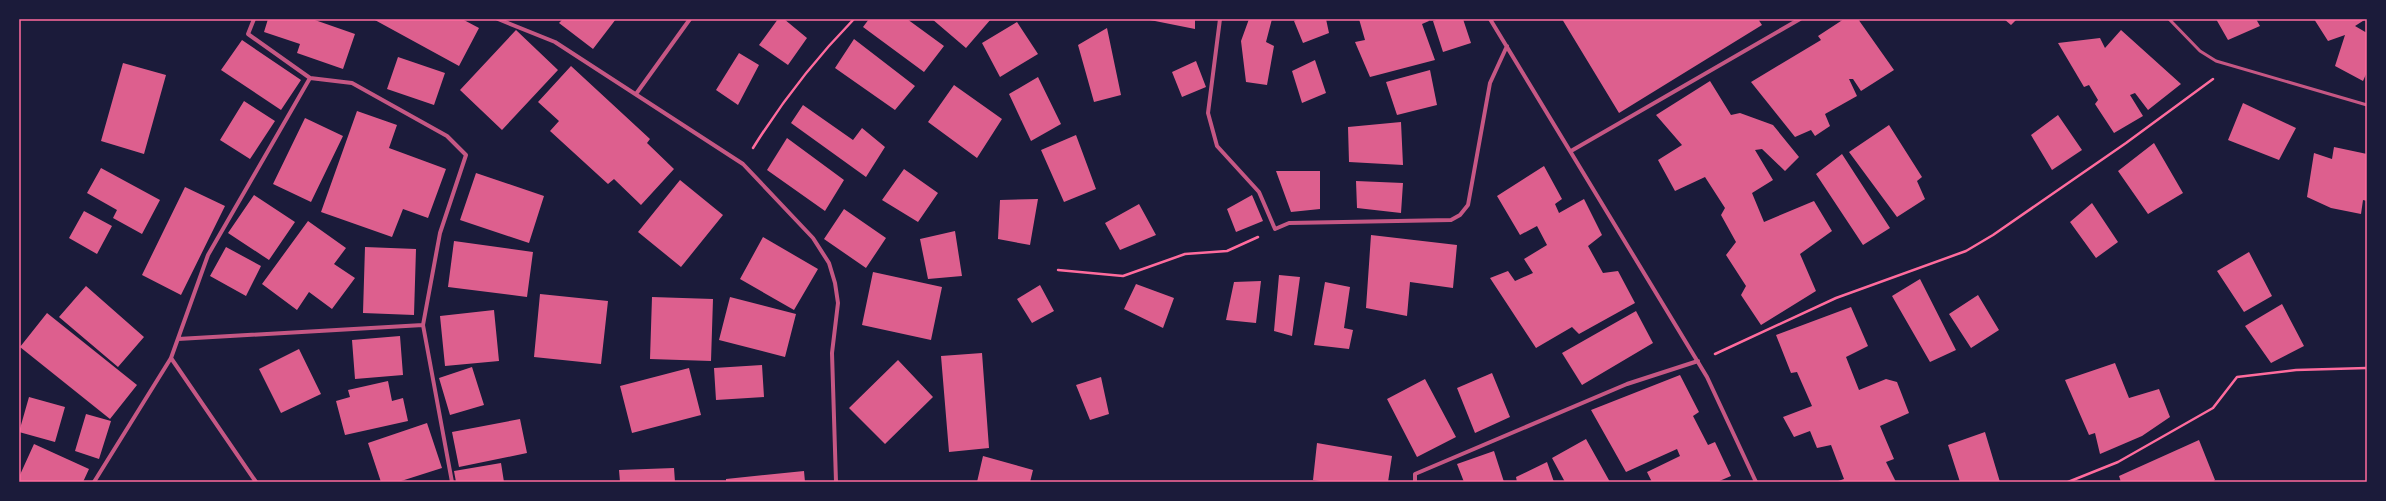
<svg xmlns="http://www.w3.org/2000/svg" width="2386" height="501" font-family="'Source Serif 4',serif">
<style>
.building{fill:#dd5f8e}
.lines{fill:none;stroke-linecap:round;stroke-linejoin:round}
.path{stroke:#ff6b9d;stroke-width:2.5}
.service{stroke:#c65784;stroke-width:3}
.minor{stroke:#c65784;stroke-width:4}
.neatline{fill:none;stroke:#ff6b9d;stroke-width:1.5}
</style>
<rect width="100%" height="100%" fill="#1b1b3a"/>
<!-- building -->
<path class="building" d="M 268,19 L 312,19 L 355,34 L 343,69 L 297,53 L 300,44 L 264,32 Z
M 373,19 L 462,19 L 479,28 L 459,66 Z
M 563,19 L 616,19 L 593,49 L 559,23 Z
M 778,19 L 784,19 L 807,38 L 788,65 L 759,45 Z
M 869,19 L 907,19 L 944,46 L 924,72 L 863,27 Z
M 932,19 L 991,19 L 966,48 Z
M 1150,19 L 1195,19 L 1195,29 L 1150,20 Z
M 1249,19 L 1272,19 L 1266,42 L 1274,46 L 1267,85 L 1246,82 L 1241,41 Z
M 1298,19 L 1326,19 L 1329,33 L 1303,43 L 1294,21 Z
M 1359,19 L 1428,19 L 1429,21 L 1422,24 L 1435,60 L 1370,77 L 1355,42 L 1365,40 Z
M 1439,19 L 1463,19 L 1471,43 L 1443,52 L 1433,21 Z
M 1562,19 L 1758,19 L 1762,25 L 1619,113 Z
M 1844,19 L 1858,19 L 1894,70 L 1861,91 L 1853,79 L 1849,79 L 1857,96 L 1825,114 L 1830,126 L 1815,136 L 1811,130 L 1795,137 L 1751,82 L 1821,40 L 1818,36 Z
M 2004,19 L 2017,19 L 2011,25 Z
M 2216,19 L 2256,19 L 2260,26 L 2228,40 Z
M 2314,19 L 2366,19 L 2355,26 L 2367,33 L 2367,72 L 2363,81 L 2335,66 L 2345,35 L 2328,41 Z
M 1017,22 L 1038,54 L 1000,77 L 982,43 Z
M 1107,28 L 1121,95 L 1094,102 L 1078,45 Z
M 516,30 L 558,70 L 502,130 L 460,90 Z
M 2121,30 L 2181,84 L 2148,110 L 2135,93 L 2130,95 L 2143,116 L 2114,133 L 2095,104 L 2098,100 L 2089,85 L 2084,87 L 2058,43 L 2100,38 L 2105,48 Z
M 854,39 L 915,86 L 895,110 L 835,68 Z
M 242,40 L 301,80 L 281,110 L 221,70 Z
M 739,53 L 759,65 L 738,105 L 716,90 Z
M 398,57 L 445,73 L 434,105 L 387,89 Z
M 1315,60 L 1326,93 L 1302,103 L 1292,71 Z
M 1196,61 L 1206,87 L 1182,97 L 1172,72 Z
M 123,63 L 166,75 L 144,154 L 101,141 Z
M 571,66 L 650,139 L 647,143 L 674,169 L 641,205 L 614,179 L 608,184 L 550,131 L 559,121 L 538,102 Z
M 1430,70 L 1437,105 L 1397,115 L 1386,82 Z
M 1038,77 L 1061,124 L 1031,141 L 1009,94 Z
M 1710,81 L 1731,115 L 1740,113 L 1773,125 L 1799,157 L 1785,171 L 1762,149 L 1755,150 L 1773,180 L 1752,193 L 1764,222 L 1814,201 L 1832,231 L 1800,254 L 1816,291 L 1761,325 L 1741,295 L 1746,286 L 1726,255 L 1736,242 L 1721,215 L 1725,208 L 1705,177 L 1675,191 L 1658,160 L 1682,145 L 1656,115 Z
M 954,85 L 1002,119 L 977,158 L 928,122 Z
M 244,101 L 275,121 L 250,159 L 220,140 Z
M 2243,103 L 2296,128 L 2279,160 L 2228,140 Z
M 803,105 L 853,140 L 862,128 L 885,147 L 866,177 L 791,123 Z
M 357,111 L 397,125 L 389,148 L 446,169 L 428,218 L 403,209 L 392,237 L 321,212 Z
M 2058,115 L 2082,150 L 2052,170 L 2031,135 Z
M 305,118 L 343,136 L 311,202 L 273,184 Z
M 1401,122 L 1403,165 L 1349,162 L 1348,127 Z
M 1889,125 L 1922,177 L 1917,181 L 1925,199 L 1897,217 L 1849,152 Z
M 1076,135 L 1096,189 L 1064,202 L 1041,150 Z
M 787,138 L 844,180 L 825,211 L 767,170 Z
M 2154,143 L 2183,193 L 2148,214 L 2118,171 Z
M 2334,147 L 2367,154 L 2367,201 L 2363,200 L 2361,214 L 2331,208 L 2307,197 L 2314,153 L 2332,159 Z
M 1842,154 L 1890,228 L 1863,245 L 1816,174 Z
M 1544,166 L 1562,199 L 1555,204 L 1559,213 L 1584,199 L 1602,235 L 1588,246 L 1603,273 L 1618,271 L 1635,303 L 1579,334 L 1572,327 L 1536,348 L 1490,278 L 1508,271 L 1515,281 L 1533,273 L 1524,259 L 1547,245 L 1537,226 L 1520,235 L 1497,196 Z
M 101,168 L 160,200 L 142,234 L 113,218 L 117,210 L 87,193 Z
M 904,169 L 938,193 L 918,222 L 882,200 Z
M 1276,171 L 1320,171 L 1320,209 L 1291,212 Z
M 476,173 L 544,196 L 529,243 L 460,220 Z
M 680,180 L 723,215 L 681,267 L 638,232 Z
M 1356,181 L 1403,183 L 1401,213 L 1357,208 Z
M 185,187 L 225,206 L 181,295 L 142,275 Z
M 254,195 L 295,222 L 269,260 L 228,233 Z
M 1252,195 L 1263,221 L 1236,232 L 1227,209 Z
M 1038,199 L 1030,245 L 998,239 L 1000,200 Z
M 2092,203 L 2118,242 L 2096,258 L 2070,222 Z
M 1139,204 L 1156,235 L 1120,250 L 1105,223 Z
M 844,209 L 886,238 L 866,268 L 824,239 Z
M 84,211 L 112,226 L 97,254 L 69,238 Z
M 308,221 L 346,248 L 334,264 L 355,278 L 332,309 L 309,292 L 297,310 L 262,284 Z
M 955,231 L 962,276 L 928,279 L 920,239 Z
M 1371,235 L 1457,245 L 1453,288 L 1410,282 L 1407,316 L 1366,308 Z
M 763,237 L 818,269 L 794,310 L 740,279 Z
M 454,241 L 533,252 L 527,297 L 448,287 Z
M 226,247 L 261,266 L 246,296 L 210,276 Z
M 365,247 L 416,249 L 414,315 L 363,313 Z
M 2249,252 L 2272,296 L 2244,312 L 2217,271 Z
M 873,272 L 942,287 L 931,340 L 862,325 Z
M 1279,275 L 1300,277 L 1292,336 L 1274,331 Z
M 1920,279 L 1956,350 L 1930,362 L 1892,296 Z
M 1261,281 L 1256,323 L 1226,320 L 1234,282 Z
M 1325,282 L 1350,287 L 1344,328 L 1353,330 L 1349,349 L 1314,345 Z
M 1136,284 L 1174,298 L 1163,328 L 1124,309 Z
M 1040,285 L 1054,311 L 1032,323 L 1017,299 Z
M 86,286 L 144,337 L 118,367 L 59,317 Z
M 540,294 L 608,301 L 601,364 L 534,357 Z
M 1978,295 L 1999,330 L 1971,348 L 1949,314 Z
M 652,297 L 713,299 L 711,361 L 650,359 Z
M 730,297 L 796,314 L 785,357 L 719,340 Z
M 2282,304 L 2304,346 L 2271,363 L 2245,326 Z
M 1851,307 L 1868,346 L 1846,357 L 1859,390 L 1886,379 L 1897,382 L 1909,413 L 1880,426 L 1894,459 L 1886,462 L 1896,482 L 1835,482 L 1844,479 L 1831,445 L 1817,448 L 1810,431 L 1794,437 L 1783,417 L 1812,406 L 1797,372 L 1791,373 L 1776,335 Z
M 494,310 L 499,361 L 445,366 L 440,316 Z
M 1636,311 L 1653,343 L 1582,385 L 1562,353 Z
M 47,313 L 137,385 L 110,419 L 20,347 Z
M 400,336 L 403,375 L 355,379 L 352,340 Z
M 299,349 L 321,394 L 281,413 L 259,369 Z
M 982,353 L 989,448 L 949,452 L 941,356 Z
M 898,360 L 933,397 L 885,444 L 849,408 Z
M 2115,363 L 2129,398 L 2159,389 L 2170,417 L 2142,436 L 2100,454 L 2095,433 L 2089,435 L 2065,380 Z
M 762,365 L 764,397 L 716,400 L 714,368 Z
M 472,367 L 484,405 L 450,415 L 439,378 Z
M 689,368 L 701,415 L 632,433 L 620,386 Z
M 1492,373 L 1510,417 L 1475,433 L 1457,388 Z
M 1680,375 L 1699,412 L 1693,416 L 1708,445 L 1715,442 L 1731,476 L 1717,482 L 1652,482 L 1647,472 L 1680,456 L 1677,449 L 1626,472 L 1591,410 Z
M 1101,377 L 1109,414 L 1090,420 L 1076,385 Z
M 1425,379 L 1456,437 L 1417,457 L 1387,399 Z
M 388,381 L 392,401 L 403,398 L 408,421 L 345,435 L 336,401 L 350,397 L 348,390 Z
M 29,397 L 65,407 L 55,442 L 19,432 Z
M 86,414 L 111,421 L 99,459 L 75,451 Z
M 520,419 L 527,453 L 459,467 L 452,432 Z
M 427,423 L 442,468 L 398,482 L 381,482 L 368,443 Z
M 1985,432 L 2000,482 L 1960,482 L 1948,445 Z
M 1586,439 L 1610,482 L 1565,482 L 1552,458 Z
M 2199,440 L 2215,480 L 2212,482 L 2121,482 L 2119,476 Z
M 1317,443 L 1392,456 L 1388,482 L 1328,482 L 1313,480 Z
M 34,444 L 89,469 L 83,482 L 19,482 L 19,477 Z
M 1494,451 L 1504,482 L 1464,482 L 1457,464 Z
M 983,456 L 1033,470 L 1030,482 L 977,482 Z
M 1547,462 L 1554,482 L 1517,482 L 1516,477 Z
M 501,463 L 504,482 L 456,482 L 454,471 Z
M 674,468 L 675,482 L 620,482 L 619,470 Z
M 804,471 L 805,482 L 726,482 L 726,479 Z"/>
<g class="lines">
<!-- path -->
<path class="path" d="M 753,148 C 783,100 814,60 854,19
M 1058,270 L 1123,276 L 1185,254 L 1227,251 L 1258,237
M 1715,354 L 1836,298 L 1966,251 L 1993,235 L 2126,143 L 2213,79
M 2068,482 L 2118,462 L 2213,408 L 2237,377 L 2296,370 L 2367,368"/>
<!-- service -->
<path class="service" d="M 2169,19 L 2200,51 L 2216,61 L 2367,105"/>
<!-- minor -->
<path class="minor" d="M 498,19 L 555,42 L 743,164 L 813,238 L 829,263 L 835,283 L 838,303 L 832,353 L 836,482
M 1220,19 L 1208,113 L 1217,146 L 1259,192 L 1275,229 L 1289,223 L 1451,220 L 1460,215 L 1468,205 L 1490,83 L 1507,46
M 1490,19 L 1707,377 L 1756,482
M 310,78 L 352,83 L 447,136 L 466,155 L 440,233 L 423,325 L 452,482
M 636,94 L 690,19
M 1571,151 L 1800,19
M 178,339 L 423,325
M 171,358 L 256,482
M 94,482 L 171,358 L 208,255 L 310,78 L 248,34 L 254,19
M 1415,482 L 1415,474 L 1627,384 L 1698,361"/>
</g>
<!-- border -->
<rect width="2386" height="501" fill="none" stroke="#1b1b3a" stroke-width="40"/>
<rect x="20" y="20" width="2346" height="461" class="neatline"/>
</svg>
